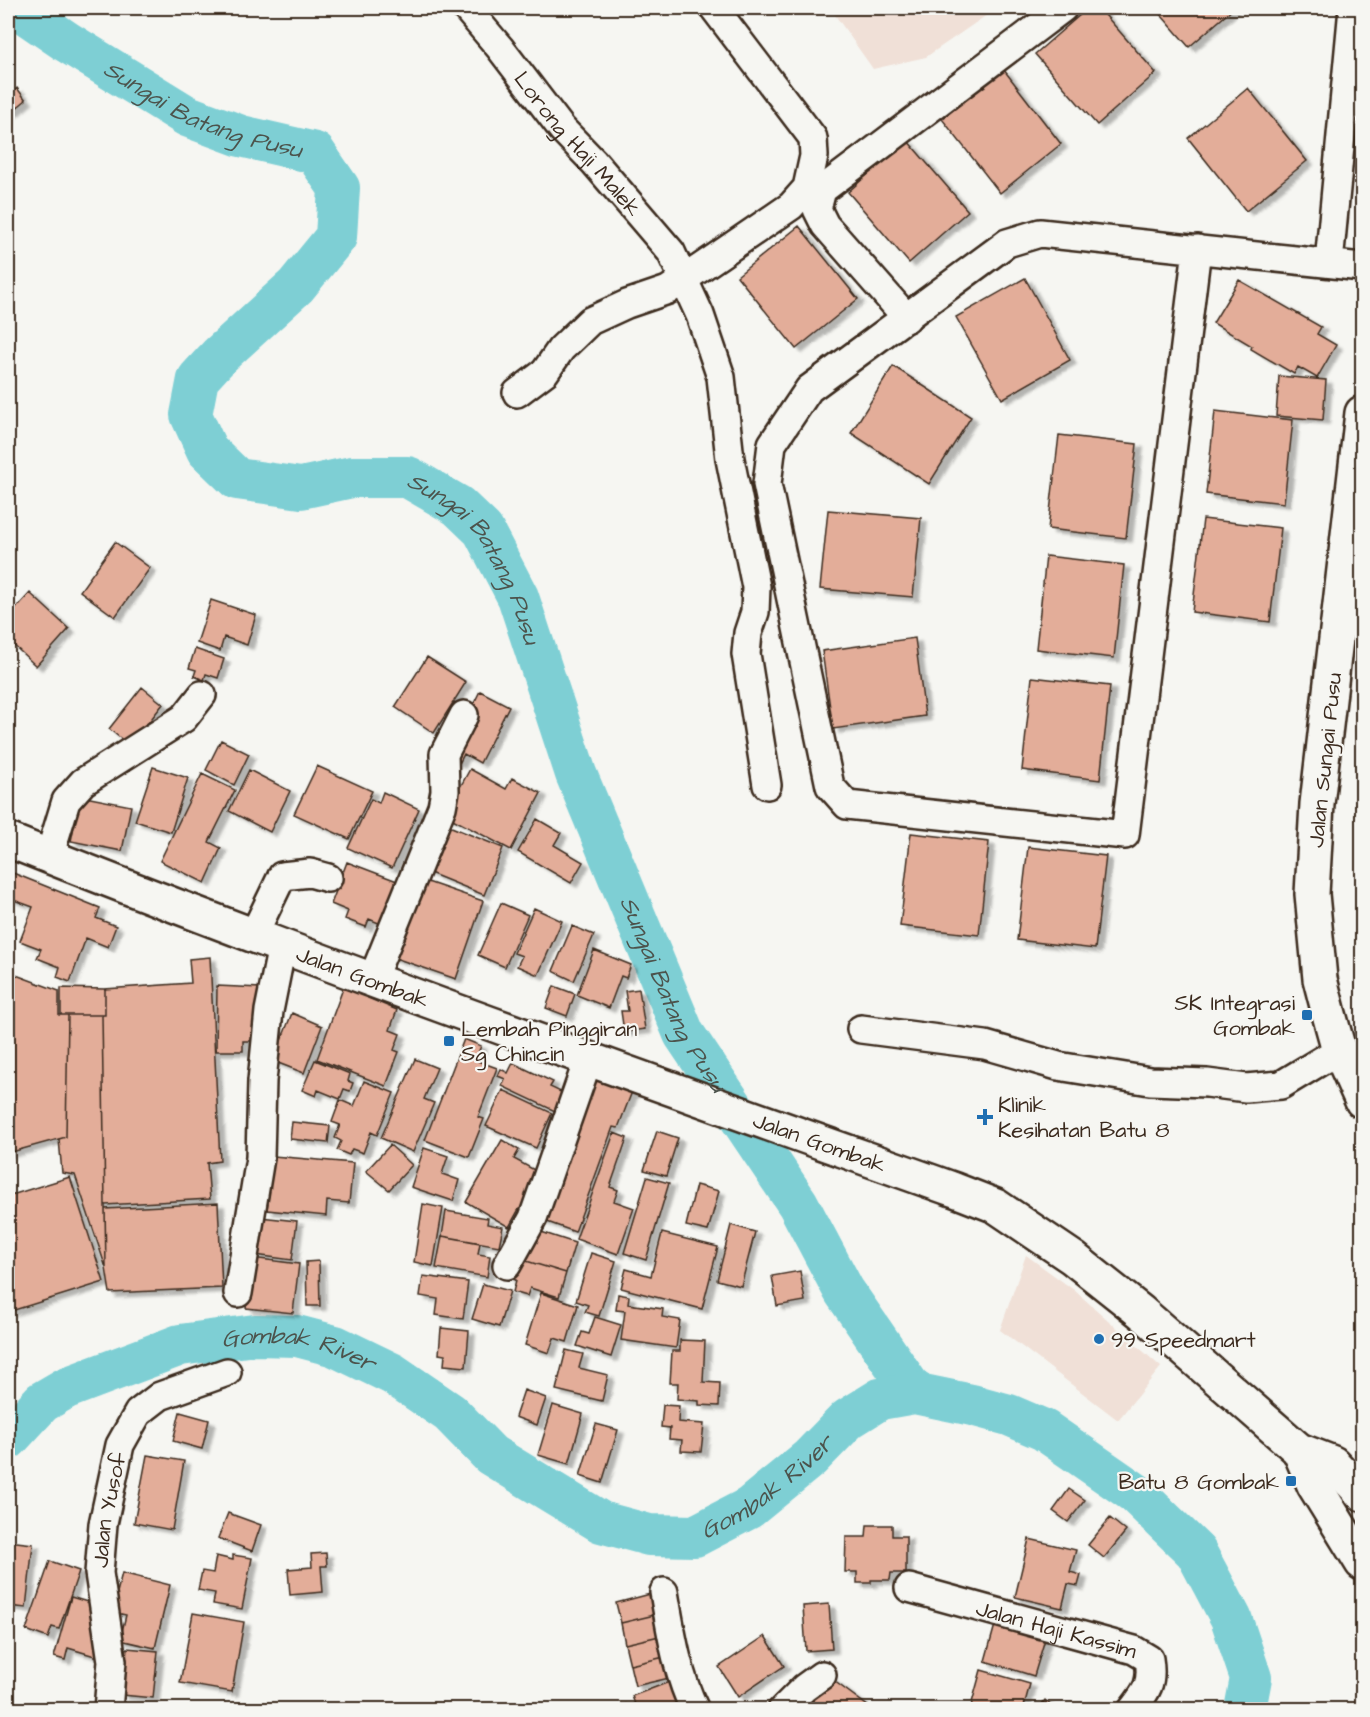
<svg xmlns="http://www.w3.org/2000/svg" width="1370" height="1717" font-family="'Architects Daughter',sans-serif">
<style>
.built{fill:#f0e0d7}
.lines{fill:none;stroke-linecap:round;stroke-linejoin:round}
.river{stroke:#7ecfd4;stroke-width:42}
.building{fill:#e3ad99;stroke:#3b2a1e;stroke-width:1.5;filter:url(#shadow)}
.street-casing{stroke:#3b2a1e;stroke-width:32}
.secondary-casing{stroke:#3b2a1e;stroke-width:38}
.street{stroke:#f6f6f2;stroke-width:27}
.secondary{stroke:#f6f6f2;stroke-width:33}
.poi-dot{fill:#1f6fb2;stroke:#f6f6f2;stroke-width:2}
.labels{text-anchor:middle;stroke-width:4.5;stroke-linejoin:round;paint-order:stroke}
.street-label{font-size:22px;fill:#3b2a1e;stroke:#f6f6f2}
.poi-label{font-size:22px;fill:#3b2a1e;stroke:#f6f6f2;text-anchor:start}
.water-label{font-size:24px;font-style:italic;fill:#4c534c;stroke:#f6f6f2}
</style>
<defs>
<filter id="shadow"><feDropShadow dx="6" dy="4" stdDeviation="1.5" flood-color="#0004"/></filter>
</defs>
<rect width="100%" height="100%" fill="#f6f6f2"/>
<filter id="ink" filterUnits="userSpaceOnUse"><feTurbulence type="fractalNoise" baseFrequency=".0167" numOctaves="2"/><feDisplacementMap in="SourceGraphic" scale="12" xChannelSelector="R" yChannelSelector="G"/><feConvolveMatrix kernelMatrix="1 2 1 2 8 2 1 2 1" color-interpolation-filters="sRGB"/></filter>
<g filter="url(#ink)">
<!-- built -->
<path class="built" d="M 830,8 L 997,8 L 926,57 L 873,69 Z
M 1026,1255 L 1074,1290 L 1161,1367 L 1118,1420 L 1000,1330 Z"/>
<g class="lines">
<!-- river -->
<g class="river">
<path id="s1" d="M 17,8 L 67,42 L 187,116 L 241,136 L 315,153 L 339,188 L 336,237 L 296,286 L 220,355 L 198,379 L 191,415 L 207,450 L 237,479 L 301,488 L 352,477 L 408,477 L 458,506 L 483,530 L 518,597 L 576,774 L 684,1034 L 798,1204 L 844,1291 L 914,1393"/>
<path id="s2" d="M 8,1439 L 42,1402 L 66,1388 L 180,1345 L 255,1335 L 297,1336 L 335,1346 L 393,1374 L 450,1413 L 491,1455 L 601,1522 L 649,1535 L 695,1536 L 749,1508 L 810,1458 L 848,1419 L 880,1399 L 914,1393 L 972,1405 L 1009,1415 L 1044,1430 L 1135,1493 L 1196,1552 L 1231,1618 L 1251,1678 L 1245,1710"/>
</g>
</g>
<!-- building -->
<path class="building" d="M 1088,8 L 1099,8 L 1156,73 L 1097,125 L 1035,54 Z
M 1155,8 L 1234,8 L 1189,47 Z
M 1004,70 L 1061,144 L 1000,193 L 942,119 Z
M 17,88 L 26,100 L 8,115 L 8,96 Z
M 1248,88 L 1307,161 L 1246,211 L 1188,138 Z
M 907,140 L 968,211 L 909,263 L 848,192 Z
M 799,226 L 858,299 L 796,349 L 737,276 Z
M 1025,278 L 1070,360 L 1002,399 L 956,317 Z
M 1239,280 L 1321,327 L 1317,334 L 1336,345 L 1317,378 L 1298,367 L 1294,374 L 1251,349 L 1252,346 L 1213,323 Z
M 893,366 L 971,417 L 929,484 L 851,433 Z
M 1279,376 L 1326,380 L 1323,420 L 1276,416 Z
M 1215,411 L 1293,420 L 1284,503 L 1206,494 Z
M 1059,435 L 1137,444 L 1126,538 L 1048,529 Z
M 828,510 L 921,518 L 913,597 L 820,589 Z
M 1203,519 L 1281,528 L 1270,622 L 1192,612 Z
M 115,542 L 150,568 L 115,617 L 80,591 Z
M 1046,556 L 1124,565 L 1114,658 L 1036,649 Z
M 30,593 L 69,629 L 36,666 L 8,640 L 8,617 Z
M 211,600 L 256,615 L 247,645 L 224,637 L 220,651 L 197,643 Z
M 915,638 L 925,716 L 833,729 L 822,651 Z
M 195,649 L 224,659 L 218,678 L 206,674 L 204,680 L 194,676 L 196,670 L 189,668 Z
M 427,657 L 466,682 L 434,733 L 395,707 Z
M 1032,677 L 1110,686 L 1100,780 L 1022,770 Z
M 142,687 L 163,704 L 130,746 L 109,729 Z
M 480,691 L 509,706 L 480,763 L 464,754 L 459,764 L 447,758 Z
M 221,740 L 249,754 L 234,785 L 206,770 Z
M 317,766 L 372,791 L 349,839 L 294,814 Z
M 153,767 L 188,778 L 171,832 L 135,821 Z
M 470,769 L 506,789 L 512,778 L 541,793 L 511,850 L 445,815 Z
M 249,770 L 290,791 L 270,832 L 229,811 Z
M 202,774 L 235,790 L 209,842 L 221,848 L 205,883 L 160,861 Z
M 383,792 L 419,809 L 392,868 L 348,848 L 371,799 L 379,803 Z
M 80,796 L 131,806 L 122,851 L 71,841 Z
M 537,819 L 561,833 L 554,845 L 583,862 L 571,883 L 518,852 Z
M 444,824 L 503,848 L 484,895 L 425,871 Z
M 911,833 L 989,842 L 979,935 L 900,926 Z
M 1028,847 L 1106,856 L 1095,949 L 1017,940 Z
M 347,862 L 397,881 L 381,924 L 369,919 L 366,927 L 345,919 L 348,911 L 331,904 Z
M 8,871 L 100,908 L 96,918 L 116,926 L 108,947 L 86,938 L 70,982 L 57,977 L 60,967 L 37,958 L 41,949 L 20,941 L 33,907 L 8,898 Z
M 416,878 L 483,901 L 456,979 L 389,956 Z
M 501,903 L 528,915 L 505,967 L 478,955 Z
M 534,908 L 562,921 L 538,975 L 517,966 L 522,956 L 514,953 Z
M 572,926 L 594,935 L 574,981 L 553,971 Z
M 594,950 L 631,965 L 626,978 L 621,976 L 609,1008 L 577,995 Z
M 210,957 L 220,1161 L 207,1163 L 210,1199 L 105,1205 L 102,1015 L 105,1015 L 105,989 L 191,983 L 189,959 Z
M 8,972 L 59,991 L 59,1015 L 68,1015 L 66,1137 L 8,1153 Z
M 345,983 L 370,993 L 368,998 L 397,1010 L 390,1030 L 400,1034 L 394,1050 L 399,1052 L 386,1086 L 317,1059 Z
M 217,986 L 261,988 L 259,1041 L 243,1041 L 243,1051 L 216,1051 Z
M 554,986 L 575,994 L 567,1016 L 546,1008 Z
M 61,988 L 105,989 L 105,1015 L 61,1015 Z
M 639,989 L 645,1029 L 624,1032 L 621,1011 L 628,1011 L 625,991 Z
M 292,1013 L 322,1026 L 304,1073 L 273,1061 Z
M 68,1015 L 102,1015 L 106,1268 L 75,1175 L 62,1173 L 59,1139 L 66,1137 Z
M 464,1039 L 481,1046 L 475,1060 L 497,1068 L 478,1117 L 484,1119 L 469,1157 L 425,1140 Z
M 415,1059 L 437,1068 L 424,1099 L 434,1103 L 413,1152 L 381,1138 Z
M 315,1060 L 350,1074 L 348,1081 L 353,1083 L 350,1091 L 344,1089 L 340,1099 L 318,1090 L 316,1096 L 302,1090 Z
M 513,1063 L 553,1082 L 550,1087 L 563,1093 L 555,1111 L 502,1086 L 505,1079 L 498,1076 L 501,1069 L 508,1073 Z
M 592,1074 L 633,1089 L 618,1128 L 613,1127 L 575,1232 L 539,1219 Z
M 364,1081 L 394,1093 L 377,1135 L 371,1132 L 363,1153 L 352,1149 L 349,1155 L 337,1150 L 341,1141 L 335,1138 L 340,1125 L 332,1122 L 340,1100 L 354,1106 Z
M 503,1090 L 552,1113 L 536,1148 L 486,1126 Z
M 292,1122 L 330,1126 L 328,1143 L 290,1139 Z
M 657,1131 L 678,1138 L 666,1176 L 644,1170 Z
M 614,1133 L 627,1138 L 610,1187 L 618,1190 L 614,1201 L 634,1208 L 618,1254 L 576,1239 Z
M 502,1140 L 519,1150 L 514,1159 L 538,1172 L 528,1188 L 539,1195 L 528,1214 L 519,1209 L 509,1227 L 466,1202 Z
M 390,1145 L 412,1165 L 389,1190 L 366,1171 Z
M 424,1148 L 448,1156 L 442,1174 L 459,1180 L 453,1201 L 411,1187 Z
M 273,1156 L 353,1163 L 349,1203 L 327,1201 L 326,1216 L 267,1210 Z
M 70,1177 L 104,1282 L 8,1312 L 8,1196 Z
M 647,1177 L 669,1183 L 646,1260 L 624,1253 Z
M 696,1185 L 719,1191 L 708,1231 L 686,1226 Z
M 218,1203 L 222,1288 L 110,1293 L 106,1268 L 105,1209 Z
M 423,1204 L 443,1208 L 433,1266 L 414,1262 Z
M 446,1211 L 488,1218 L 487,1224 L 503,1227 L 499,1246 L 442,1236 Z
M 260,1217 L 297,1221 L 292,1260 L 255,1255 Z
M 731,1225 L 755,1232 L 741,1286 L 717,1280 Z
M 532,1229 L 575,1243 L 566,1273 L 523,1260 Z
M 662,1233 L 718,1247 L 702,1309 L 621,1288 L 626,1269 L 651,1276 Z
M 442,1236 L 480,1243 L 478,1254 L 490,1256 L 487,1277 L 436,1268 Z
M 591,1253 L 616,1261 L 599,1316 L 585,1312 L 588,1305 L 576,1301 Z
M 252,1258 L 299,1264 L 293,1313 L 246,1308 Z
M 523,1260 L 566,1273 L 559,1297 L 530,1288 L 527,1296 L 513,1292 L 516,1280 L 508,1278 Z
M 319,1261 L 320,1306 L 307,1306 L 306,1262 Z
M 800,1271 L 805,1301 L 777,1306 L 772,1276 Z
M 423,1276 L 468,1282 L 463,1319 L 436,1315 L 438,1299 L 420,1296 Z
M 483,1284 L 510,1291 L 499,1327 L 472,1319 Z
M 541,1293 L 578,1305 L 567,1342 L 554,1338 L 549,1353 L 525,1345 Z
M 618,1294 L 629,1296 L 628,1304 L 663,1309 L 662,1317 L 680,1320 L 676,1348 L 621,1340 L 625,1311 L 616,1310 Z
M 595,1317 L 621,1325 L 611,1357 L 577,1346 L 582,1332 L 589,1334 Z
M 441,1328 L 469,1331 L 466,1367 L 444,1365 L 445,1355 L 439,1354 Z
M 680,1340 L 705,1341 L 703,1382 L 720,1383 L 719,1406 L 699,1405 L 699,1401 L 677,1399 L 678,1383 L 670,1383 L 672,1351 L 680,1351 Z
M 566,1350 L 583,1354 L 579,1368 L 608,1375 L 602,1401 L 556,1390 Z
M 524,1390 L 546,1398 L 537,1425 L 515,1417 Z
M 553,1405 L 583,1414 L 569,1464 L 538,1455 Z
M 663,1405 L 679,1406 L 678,1422 L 704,1424 L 701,1452 L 681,1451 L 682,1440 L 669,1439 L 670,1428 L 661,1427 Z
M 180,1412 L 209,1420 L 202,1449 L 173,1441 Z
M 596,1424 L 618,1430 L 602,1483 L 580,1476 Z
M 147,1455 L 184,1461 L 172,1530 L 134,1523 Z
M 1069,1489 L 1085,1500 L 1068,1522 L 1053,1511 Z
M 228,1513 L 261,1525 L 252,1551 L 218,1538 Z
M 1110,1518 L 1126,1531 L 1104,1558 L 1088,1545 Z
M 867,1525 L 892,1525 L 892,1536 L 906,1536 L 906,1573 L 891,1573 L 890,1580 L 871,1580 L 871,1583 L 857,1583 L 857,1572 L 845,1572 L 846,1537 L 866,1537 Z
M 1029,1539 L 1076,1550 L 1070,1572 L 1081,1575 L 1078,1586 L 1068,1584 L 1062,1608 L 1015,1597 Z
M 8,1541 L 33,1544 L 26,1608 L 8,1606 Z
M 326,1553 L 327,1566 L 321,1566 L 323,1592 L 290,1595 L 288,1569 L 312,1567 L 311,1554 Z
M 233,1555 L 252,1558 L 242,1609 L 213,1604 L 215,1593 L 198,1590 L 202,1571 L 213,1573 L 216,1556 L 233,1560 Z
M 50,1561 L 79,1571 L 59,1629 L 52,1627 L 48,1638 L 26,1630 Z
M 122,1573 L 170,1585 L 155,1648 L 120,1640 L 126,1615 L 112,1612 Z
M 658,1592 L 663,1613 L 621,1623 L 616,1603 Z
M 71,1597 L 104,1607 L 98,1657 L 68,1648 L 65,1660 L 54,1657 Z
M 829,1604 L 832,1649 L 806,1651 L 803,1606 Z
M 193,1613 L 244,1622 L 232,1692 L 180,1683 Z
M 663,1613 L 668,1634 L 625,1644 L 621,1623 Z
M 998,1614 L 1048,1629 L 1034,1676 L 985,1661 Z
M 668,1634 L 673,1655 L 630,1665 L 625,1644 Z
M 765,1636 L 784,1666 L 738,1697 L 719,1667 Z
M 127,1648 L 158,1651 L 153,1698 L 122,1695 Z
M 673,1655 L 678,1676 L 635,1686 L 630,1665 Z
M 981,1670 L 1030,1684 L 1023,1710 L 970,1710 Z
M 680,1678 L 692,1710 L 632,1710 L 636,1707 L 632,1696 Z
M 830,1678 L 869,1707 L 867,1710 L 806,1710 Z
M 1045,1700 L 1056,1710 L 1037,1710 Z
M 626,1704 L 628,1710 L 613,1710 Z"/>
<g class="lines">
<defs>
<g id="street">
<path id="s3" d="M 466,8 L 500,48 L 562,129 L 594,162 L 671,252 L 700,315 L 721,377 L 730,459 L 756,587 L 755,612 L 748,633 L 746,654 L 767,785"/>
<path d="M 1197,249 L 1125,835 L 847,805 L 830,786 L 767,484 L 772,444 L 809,389 L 1007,243 L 1040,233 L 1362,267"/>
<path d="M 1329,263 L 1353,8"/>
<path d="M 907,318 L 825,225 L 817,209 L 822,190 L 1063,8"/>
<path d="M 517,393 L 545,372 L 561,349 L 590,321 L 627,304 L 668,290 L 791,206 L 807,188 L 814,156 L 813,138 L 714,8"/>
<path d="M 49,857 L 66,801 L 83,782 L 184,718 L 202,695"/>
<path d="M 253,936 L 282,876 L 310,873 L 328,878"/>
<path d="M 372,980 L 442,807 L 445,791 L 444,754 L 464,715"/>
<path d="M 861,1029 L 985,1045 L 1058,1066 L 1150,1081 L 1207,1083 L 1246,1088 L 1281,1085 L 1339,1050"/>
<path d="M 507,1265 L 533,1218 L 588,1060"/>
<path d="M 238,1293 L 260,1158 L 262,1081 L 269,1011 L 282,946"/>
<path id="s4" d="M 909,1588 L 1134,1650 L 1149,1659 C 1153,1683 1147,1691 1132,1710"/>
<path d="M 664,1592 C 671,1632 677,1674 695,1710"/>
<path id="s5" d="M 108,1710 L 112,1661 L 99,1573 L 103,1524 L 120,1445 L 138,1413 L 160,1396 L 227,1372"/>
<path d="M 782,1710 L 804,1688 L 822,1675"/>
</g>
<g id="secondary">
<path d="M 1362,413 L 1317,804 L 1312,894 L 1320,979 L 1329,1014 L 1339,1050 L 1362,1101"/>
<path id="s6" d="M 8,840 C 320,965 638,1077 955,1190 L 996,1206 L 1073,1258 L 1141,1312 L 1299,1450 L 1333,1463 L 1362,1494"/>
<path d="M 1299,1450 L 1314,1485 L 1362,1563"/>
</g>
</defs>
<!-- street casing -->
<use href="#street" class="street-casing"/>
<!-- secondary casing -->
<use href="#secondary" class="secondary-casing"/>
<!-- street -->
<use href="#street" class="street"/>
<!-- secondary -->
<use href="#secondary" class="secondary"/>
</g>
</g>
<!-- markers -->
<g class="poi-dot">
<rect x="1301" y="1009" width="12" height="12" rx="3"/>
<rect x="443" y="1035" width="12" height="12" rx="3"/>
<path d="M982 1108h6v6h6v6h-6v6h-6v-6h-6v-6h6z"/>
<circle cx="1099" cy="1339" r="6"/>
<rect x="1285" y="1475" width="12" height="12" rx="3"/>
</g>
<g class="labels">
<!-- street labels -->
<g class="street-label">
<text dy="8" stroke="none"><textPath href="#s3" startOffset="176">Lorong Haji Malek</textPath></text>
<text transform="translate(1324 760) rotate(-84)" y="8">Jalan Sungai Pusu</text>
<text dy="8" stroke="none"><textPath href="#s6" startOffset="380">Jalan Gombak</textPath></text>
<text dy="8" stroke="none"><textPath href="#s6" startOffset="866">Jalan Gombak</textPath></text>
<text dy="8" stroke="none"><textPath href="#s5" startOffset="202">Jalan Yusof</textPath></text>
<text dy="8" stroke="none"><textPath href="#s4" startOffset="153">Jalan Haji Kassim</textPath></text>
</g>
<!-- poi labels -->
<g class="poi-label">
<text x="1295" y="1010" text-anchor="end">SK Integrasi<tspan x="1295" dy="25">Gombak</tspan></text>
<text x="461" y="1036">Lembah Pinggiran<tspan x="461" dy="25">Sg Chincin</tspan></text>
<text x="998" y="1112">Klinik<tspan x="998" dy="25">Kesihatan Batu 8</tspan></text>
<text x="1111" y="1347">99 Speedmart</text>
<text x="1279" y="1489" text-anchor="end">Batu 8 Gombak</text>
</g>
<!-- water labels -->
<g class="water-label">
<text dy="8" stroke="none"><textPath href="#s1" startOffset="214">Sungai Batang Pusu</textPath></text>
<text dy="8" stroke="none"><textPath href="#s1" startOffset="1024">Sungai Batang Pusu</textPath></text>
<text dy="8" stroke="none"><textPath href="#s1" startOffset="1510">Sungai Batang Pusu</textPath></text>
<text dy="8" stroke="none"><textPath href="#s2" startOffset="321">Gombak River</textPath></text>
<text dy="8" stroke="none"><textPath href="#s2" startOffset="861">Gombak River</textPath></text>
</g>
</g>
<!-- margin -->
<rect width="1370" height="1717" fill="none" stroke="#f6f6f2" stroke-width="30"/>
<rect x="15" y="15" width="1340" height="1687" fill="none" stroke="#3b2a1e" stroke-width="2" filter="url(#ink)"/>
</svg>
